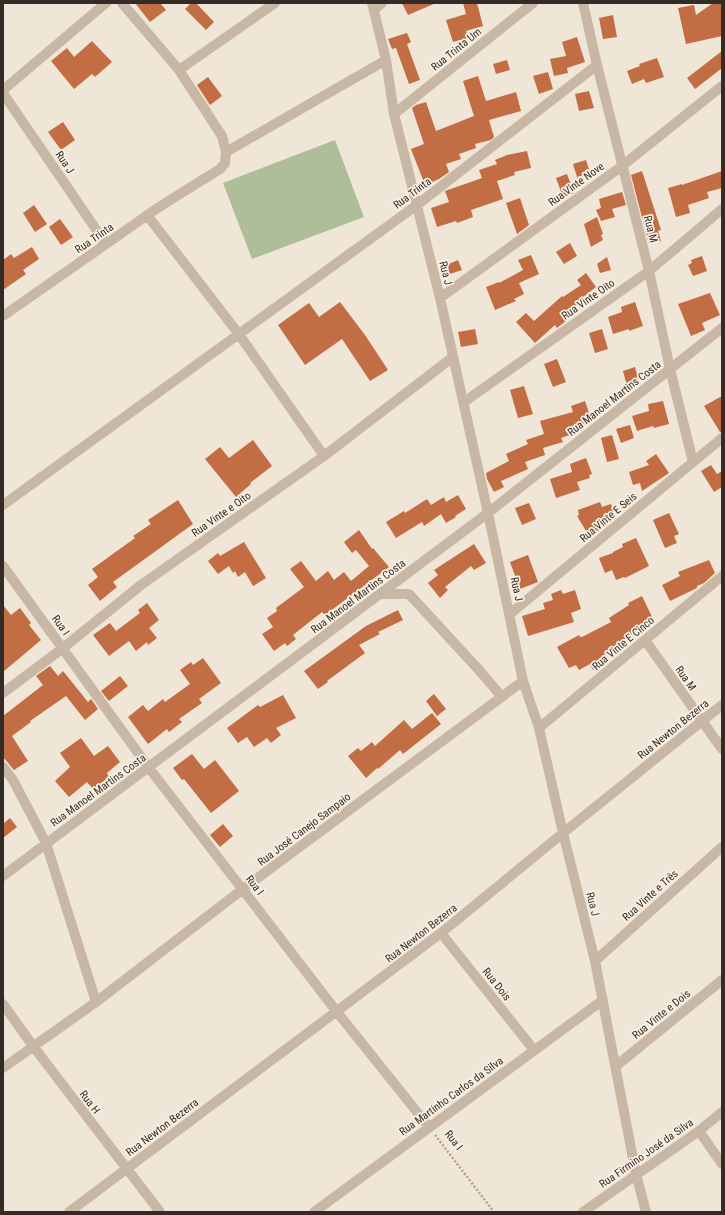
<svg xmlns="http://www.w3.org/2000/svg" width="725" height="1215" font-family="'Roboto Condensed',sans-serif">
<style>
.green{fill:#aebe98}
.building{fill:#c26d43}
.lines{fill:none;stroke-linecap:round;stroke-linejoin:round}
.path{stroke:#b2a18e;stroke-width:2.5;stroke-dasharray:2 2;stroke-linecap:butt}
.minor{stroke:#c7b7a4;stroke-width:10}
.labels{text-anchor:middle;stroke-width:3.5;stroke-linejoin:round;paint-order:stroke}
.street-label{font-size:11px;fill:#332b25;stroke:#f8f0e3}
</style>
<rect width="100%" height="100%" fill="#f0e6d7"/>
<!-- green -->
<path class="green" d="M 335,140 L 364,217 L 252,259 L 223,183 Z"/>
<!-- building -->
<path class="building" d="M 135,3 L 160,3 L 166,10 L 150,22 Z
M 191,3 L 196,3 L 214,22 L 206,30 L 185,9 Z
M 402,3 L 436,3 L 408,15 Z
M 463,3 L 477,3 L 483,26 L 466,31 L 468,38 L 453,42 L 446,20 L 466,14 Z
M 713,3 L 722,3 L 722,36 L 686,44 L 678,8 L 694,5 L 696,15 Z
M 613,15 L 617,37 L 603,39 L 599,18 Z
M 407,33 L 411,42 L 407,44 L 420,80 L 409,84 L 396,48 L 392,49 L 388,39 Z
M 577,37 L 585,62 L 567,68 L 568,73 L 554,76 L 550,59 L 566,56 L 562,42 Z
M 92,41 L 112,62 L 95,77 L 92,74 L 74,89 L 51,61 L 67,48 L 74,57 Z
M 722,51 L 722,68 L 695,89 L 687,78 Z
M 657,58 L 664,77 L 646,83 L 644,79 L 632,84 L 627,71 L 640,66 L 639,64 Z
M 507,60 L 510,70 L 496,74 L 493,64 Z
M 548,72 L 553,89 L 539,94 L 533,76 Z
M 478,76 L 486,101 L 516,92 L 521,111 L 489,120 L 494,137 L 491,140 L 475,144 L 476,148 L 459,154 L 461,159 L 446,164 L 449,172 L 439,179 L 425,185 L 411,149 L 424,144 L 412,108 L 416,105 L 426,102 L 436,131 L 474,116 L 463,81 Z
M 208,77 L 222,96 L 210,105 L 197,85 Z
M 589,91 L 594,108 L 579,111 L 575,94 Z
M 63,122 L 75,140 L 61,150 L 48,132 Z
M 527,151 L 531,168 L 514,172 L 515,175 L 497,181 L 503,199 L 471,210 L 473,217 L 457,223 L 456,221 L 437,227 L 431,208 L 449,202 L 445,191 L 482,178 L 479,170 L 497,164 L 495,160 L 507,155 Z
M 586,160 L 590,173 L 577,177 L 573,164 Z
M 642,171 L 661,230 L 658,231 L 661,241 L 649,244 L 631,175 Z
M 722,171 L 722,188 L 707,192 L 709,198 L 688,205 L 690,213 L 676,217 L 668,188 L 682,184 L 682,185 Z
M 567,174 L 574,193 L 563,197 L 556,178 Z
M 622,192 L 626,205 L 612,209 L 615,217 L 601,221 L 596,210 L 601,208 L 599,199 Z
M 520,198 L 529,225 L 517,234 L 506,203 Z
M 34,205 L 47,224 L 35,232 L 23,213 Z
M 597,217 L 603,234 L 601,235 L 603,240 L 591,247 L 584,224 Z
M 60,219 L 73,237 L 61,245 L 49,227 Z
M 570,243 L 577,256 L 564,264 L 556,252 Z
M 32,247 L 39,259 L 23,270 L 26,274 L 3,290 L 3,260 L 11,254 L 14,258 Z
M 531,255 L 539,274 L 519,283 L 524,294 L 514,299 L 516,301 L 495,310 L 486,287 L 499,282 L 499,283 L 523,270 L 518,260 Z
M 702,256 L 707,271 L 693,276 L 688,265 L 692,263 L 691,260 Z
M 607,257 L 611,270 L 600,273 L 597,264 Z
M 458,260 L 462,270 L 447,275 L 444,266 Z
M 586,273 L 596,287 L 578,301 L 580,302 L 563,316 L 567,320 L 557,328 L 555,325 L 535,343 L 516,322 L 526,313 L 534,321 L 562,296 L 563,297 L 581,285 L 577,280 Z
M 710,293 L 720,315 L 702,323 L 705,330 L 691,336 L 678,304 Z
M 340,302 L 365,335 L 388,370 L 370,381 L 342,339 L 305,365 L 278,325 L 309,303 L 319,317 Z
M 635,302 L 643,326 L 629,331 L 629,329 L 613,334 L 608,317 L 622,312 L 621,307 Z
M 475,329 L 478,344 L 461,347 L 458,332 Z
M 602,329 L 608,349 L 595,353 L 589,333 Z
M 557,359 L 566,382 L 553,387 L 544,364 Z
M 635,367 L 639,382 L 627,386 L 623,371 Z
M 524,386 L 533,414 L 518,418 L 510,390 Z
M 722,396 L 722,432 L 720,432 L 704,406 Z
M 585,401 L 592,422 L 576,427 L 578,432 L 561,438 L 563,442 L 543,448 L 545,455 L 525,462 L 528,469 L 501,481 L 504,487 L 494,492 L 487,479 L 486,473 L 509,461 L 506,454 L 528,444 L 526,440 L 544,434 L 540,421 L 573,412 L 571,406 Z
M 663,401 L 669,424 L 654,428 L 653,426 L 637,431 L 632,416 L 649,411 L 648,404 Z
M 630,425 L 634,438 L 621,443 L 616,429 Z
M 612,435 L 619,459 L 607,462 L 601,438 Z
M 253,440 L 272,466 L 250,483 L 251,484 L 236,497 L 205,459 L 220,447 L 229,458 Z
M 656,454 L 669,473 L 642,491 L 640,483 L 633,485 L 629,472 L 649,465 L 646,461 Z
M 586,458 L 592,474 L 589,475 L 590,478 L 577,482 L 580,490 L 556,498 L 550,479 L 572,472 L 570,464 Z
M 711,465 L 717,474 L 722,471 L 722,487 L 714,492 L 701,471 Z
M 458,495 L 466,509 L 455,516 L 456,517 L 446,523 L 441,514 L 424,526 L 422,522 L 396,538 L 386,522 L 404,511 L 405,513 L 427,499 L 431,505 L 444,497 L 446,502 Z
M 178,500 L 193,524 L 113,582 L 117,587 L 100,601 L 88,585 L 98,577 L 92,569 L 135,538 L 133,536 L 151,524 L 148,520 Z
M 600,502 L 602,507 L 611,504 L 616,518 L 589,536 L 577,516 L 579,515 L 578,510 Z
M 529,503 L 536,519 L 522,525 L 515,508 Z
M 669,513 L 679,534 L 674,536 L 677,543 L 665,548 L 653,520 Z
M 359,530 L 372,549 L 373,548 L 389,567 L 325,615 L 322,612 L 293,635 L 296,639 L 287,646 L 285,643 L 274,651 L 262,634 L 273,627 L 267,618 L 277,611 L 276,608 L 304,587 L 290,569 L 301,561 L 316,581 L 328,571 L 334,580 L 344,572 L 351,581 L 369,566 L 356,550 L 352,553 L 344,542 Z
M 636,538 L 649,566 L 625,578 L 624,577 L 616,580 L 612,570 L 605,573 L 599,558 L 613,553 L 613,552 L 623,547 L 622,544 Z
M 244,542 L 266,578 L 253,586 L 245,572 L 238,577 L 235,571 L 233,573 L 229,566 L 218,574 L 208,561 L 218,553 L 220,556 Z
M 474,544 L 486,563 L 474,570 L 471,566 L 445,587 L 448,590 L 440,598 L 428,583 L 438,575 L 434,570 Z
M 528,555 L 538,582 L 520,589 L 510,562 Z
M 709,560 L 715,573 L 704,583 L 697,586 L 697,588 L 670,601 L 662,585 L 680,576 L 678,572 Z
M 561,590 L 563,594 L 575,590 L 581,609 L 571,613 L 574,622 L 528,636 L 522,616 L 545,609 L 543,603 L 553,600 L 551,594 Z
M 642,596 L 655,623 L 641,630 L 640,629 L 620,642 L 621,645 L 604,654 L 608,660 L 593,670 L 590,664 L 579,670 L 576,665 L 569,668 L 557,647 L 579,635 L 580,637 L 582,637 L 611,622 L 609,618 L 629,605 L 628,603 Z
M 147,603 L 159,620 L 149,628 L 157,638 L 148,645 L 147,642 L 136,651 L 129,641 L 109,656 L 93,635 L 110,623 L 116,631 L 140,613 L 138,610 Z
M 3,605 L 11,615 L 20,608 L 31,623 L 29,625 L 41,640 L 3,672 Z
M 398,610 L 403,620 L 378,632 L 380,634 L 359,645 L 365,653 L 327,681 L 328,682 L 318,689 L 304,671 L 366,626 Z
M 203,658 L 221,683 L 199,699 L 202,703 L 179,719 L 182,722 L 169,732 L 167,729 L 148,744 L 128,717 L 143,705 L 148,711 L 163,699 L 165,702 L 190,684 L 180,670 L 191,662 L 193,665 Z
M 50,666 L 58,676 L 63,671 L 88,702 L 91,699 L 98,709 L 85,720 L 66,696 L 30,721 L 31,722 L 12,736 L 28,761 L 14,770 L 3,757 L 3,716 L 43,685 L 36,676 Z
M 120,676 L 128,686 L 109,701 L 101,691 Z
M 434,694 L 446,709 L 437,716 L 426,701 Z
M 283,695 L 296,718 L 276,728 L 281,735 L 271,743 L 267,738 L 254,747 L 247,737 L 238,743 L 227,728 L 258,705 L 260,707 Z
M 432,713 L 441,724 L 403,754 L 400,750 L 378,769 L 377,768 L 366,778 L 348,756 L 358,748 L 361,751 L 372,742 L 375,746 L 404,720 L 412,729 Z
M 81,738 L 94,756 L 108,746 L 120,762 L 107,773 L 109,777 L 93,789 L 87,782 L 69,797 L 55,781 L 70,767 L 60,753 Z
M 192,754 L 204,769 L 215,760 L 239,791 L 211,813 L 184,779 L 182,780 L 173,768 Z
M 10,818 L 17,827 L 3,838 L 3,824 Z
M 223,824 L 233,836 L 220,847 L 210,835 Z"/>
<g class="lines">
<!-- path -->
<path class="path" d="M 435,1135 L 494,1212"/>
<!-- minor -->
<path class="minor" d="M 372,3 L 386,60 L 394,114 L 440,298 L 488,513 L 523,681 L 539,728 L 563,833 L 595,961 L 636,1174 L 646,1212
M 583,3 L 597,65 L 649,271 L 670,369 L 693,462
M 374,10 L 382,3
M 179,70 L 275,3
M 3,90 L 106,3
M 3,93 L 106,244
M 394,114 L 533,3
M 226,152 L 386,60
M 147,215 L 238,333 L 324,456
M 440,298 L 622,166 L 722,86
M 3,316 L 159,207 L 220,169 L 225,163 L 226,152 L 222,136 L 179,70 L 122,3
M 464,402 L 649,271 L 722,209
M 3,505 L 417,205 L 597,65
M 3,566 L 149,768 L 337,1012 L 429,1127
M 380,594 L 409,594 L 479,670 L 502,697
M 510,614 L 722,438
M 645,640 L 722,749
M 3,693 L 63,648 L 141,585 L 324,456 L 453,357
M 539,728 L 722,576
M 3,767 L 13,780 L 46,843 L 96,1002
M 3,876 L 488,513 L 722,328
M 441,933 L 534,1050
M 595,961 L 722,847
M 3,1004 L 33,1046 L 160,1212
M 616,1066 L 722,980
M 3,1068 L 96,1002 L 243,889 L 523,681
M 699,1131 L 722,1164
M 69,1212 L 441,933 L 563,833 L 722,705
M 314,1212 L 603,1000
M 583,1212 L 699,1131 L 722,1112"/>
</g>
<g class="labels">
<!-- street labels -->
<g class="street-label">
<text transform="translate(456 49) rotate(-39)" y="4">Rua Trinta Um</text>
<text transform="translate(65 162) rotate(56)" y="4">Rua J</text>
<text transform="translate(576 184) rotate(-36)" y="4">Rua Vinte Nove</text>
<text transform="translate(412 193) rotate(-37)" y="4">Rua Trinta</text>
<text transform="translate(651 229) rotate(76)" y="4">Rua M</text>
<text transform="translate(94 238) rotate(-35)" y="4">Rua Trinta</text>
<text transform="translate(446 273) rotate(76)" y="4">Rua J</text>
<text transform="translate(588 299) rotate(-35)" y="4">Rua Vinte Oito</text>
<text transform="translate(614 398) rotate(-38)" y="4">Rua Manoel Martins Costa</text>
<text transform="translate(221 514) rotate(-35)" y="4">Rua Vinte e Oito</text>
<text transform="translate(608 517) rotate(-40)" y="4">Rua Vinte E Seis</text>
<text transform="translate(517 589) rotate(78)" y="4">Rua J</text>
<text transform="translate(358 596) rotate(-37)" y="4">Rua Manoel Martins Costa</text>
<text transform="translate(61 625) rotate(54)" y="4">Rua I</text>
<text transform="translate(623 643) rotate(-40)" y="4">Rua Vinte E Cinco</text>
<text transform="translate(686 678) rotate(55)" y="4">Rua M</text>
<text transform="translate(673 729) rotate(-39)" y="4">Rua Newton Bezerra</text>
<text transform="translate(98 790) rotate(-36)" y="4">Rua Manoel Martins Costa</text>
<text transform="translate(304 829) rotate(-37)" y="4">Rua José Canejo Sampaio</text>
<text transform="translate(255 885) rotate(52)" y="4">Rua I</text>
<text transform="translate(650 895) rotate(-42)" y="4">Rua Vinte e Três</text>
<text transform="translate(593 904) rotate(76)" y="4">Rua J</text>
<text transform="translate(421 933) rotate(-38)" y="4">Rua Newton Bezerra</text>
<text transform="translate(497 984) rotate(52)" y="4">Rua Dois</text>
<text transform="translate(661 1014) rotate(-39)" y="4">Rua Vinte e Dois</text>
<text transform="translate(451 1096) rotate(-36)" y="4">Rua Martinho Carlos da Silva</text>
<text transform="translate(90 1102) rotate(53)" y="4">Rua H</text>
<text transform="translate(162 1127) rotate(-37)" y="4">Rua Newton Bezerra</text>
<text transform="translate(454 1140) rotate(52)" y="4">Rua I</text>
<text transform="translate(646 1153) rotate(-35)" y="4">Rua Firmino José da Silva</text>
</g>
</g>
<!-- border -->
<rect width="725" height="1215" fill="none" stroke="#332b25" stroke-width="8"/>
</svg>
